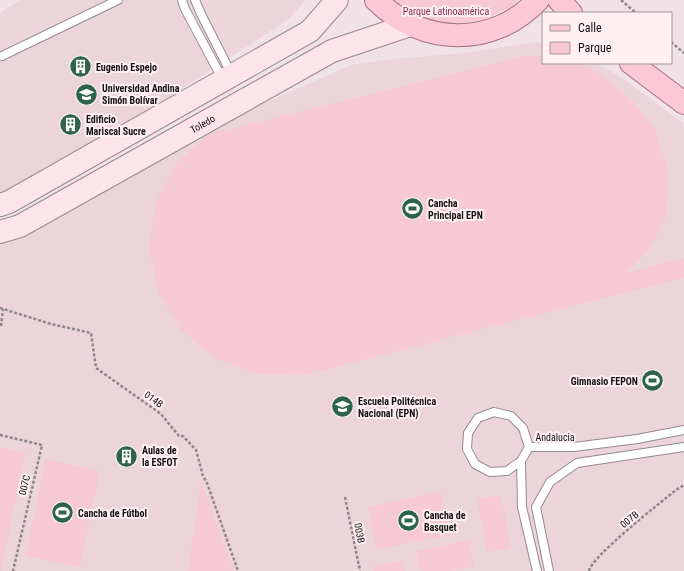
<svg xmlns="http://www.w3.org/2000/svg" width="684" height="571" font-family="'Roboto Condensed',sans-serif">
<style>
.built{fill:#ecd5da}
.green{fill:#f7c9d5}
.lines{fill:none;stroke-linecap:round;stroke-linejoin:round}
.lane-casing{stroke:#96898c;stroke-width:10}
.secondary-casing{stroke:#96898c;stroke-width:24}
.primary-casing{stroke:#a87180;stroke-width:24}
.path{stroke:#8f8689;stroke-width:2.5;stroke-dasharray:3 2;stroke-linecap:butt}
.lane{stroke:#fff;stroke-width:8}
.secondary{stroke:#fde4eb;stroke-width:22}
.primary{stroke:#fac8d6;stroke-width:22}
.labels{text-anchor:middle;stroke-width:4;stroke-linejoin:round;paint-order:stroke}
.park-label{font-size:10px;fill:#88294d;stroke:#fef0f3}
.poi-label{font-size:10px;font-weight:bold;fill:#151112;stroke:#fef0f3;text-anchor:start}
.street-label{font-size:10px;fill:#151112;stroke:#fef0f3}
</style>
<rect width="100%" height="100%" fill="#f0e2e6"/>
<!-- built -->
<path class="built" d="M 20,0 L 306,0 L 289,19 L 57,170 L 0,198 L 0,13 Z
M 536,42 L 543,44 L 543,63 L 596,63 L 625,80 L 684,124 L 684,571 L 0,571 L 0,243 L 18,238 L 242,113 L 351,65 L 393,59 L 465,53 Z"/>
<!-- green -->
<path class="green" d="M 390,0 L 518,0 L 513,6 L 481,21 L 447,24 L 413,15 Z
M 543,55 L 543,63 L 577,63 L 597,72 L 630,98 L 655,129 L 668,170 L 667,214 L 658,233 L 646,253 L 626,273 L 684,258 L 684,278 L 303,375 L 258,374 L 216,359 L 181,330 L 158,292 L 149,248 L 155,204 L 176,164 L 209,134 L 524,56 Z
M 0,447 L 26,453 L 1,571 L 0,571 Z
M 45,459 L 100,471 L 80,567 L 26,556 Z
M 201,481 L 234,571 L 188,571 Z
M 441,492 L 450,535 L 376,550 L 368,507 Z
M 501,495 L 511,548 L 487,552 L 477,499 Z
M 469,540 L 474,566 L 447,571 L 420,571 L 416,551 Z
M 403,561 L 405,571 L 374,571 L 373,566 Z"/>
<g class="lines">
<defs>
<path id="lane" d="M 182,0 L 185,9 L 223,80
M 195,0 L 201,14 L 232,75
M 2,56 L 118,0
M 529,447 L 574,447 L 637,439 L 684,430
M 529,447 L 521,461 L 522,507 L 537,571
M 521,461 L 507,471 L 490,472 L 475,464 L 467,449 L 468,433 L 478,418 L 494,412 L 511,416 L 523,428 L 529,447
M 549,571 L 536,507 L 550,482 L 577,463 L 684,447"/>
<g id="secondary">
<path d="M 0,205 L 9,202 L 310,31 L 337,0"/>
<path id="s1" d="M 0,232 L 20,226 L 332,51 L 410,25"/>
</g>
<path id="primary" d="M 376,0 C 422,46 493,48 538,0
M 559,0 L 571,13
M 631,63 L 684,103"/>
</defs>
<!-- lane casing -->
<use href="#lane" class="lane-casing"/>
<!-- secondary casing -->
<use href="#secondary" class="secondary-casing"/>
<!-- primary casing -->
<use href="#primary" class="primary-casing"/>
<!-- path -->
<path class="path" d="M 621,0 L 636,13
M 671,42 L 684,53
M 0,308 L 51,324 L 91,333 L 96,368 L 161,414 L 179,436 L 183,436 L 196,450 L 203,476 L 207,483 L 238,571
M 1,326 L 3,309
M 0,435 L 42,445 L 13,571
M 345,497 L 360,571
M 589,571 C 592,556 660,503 676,490 L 684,485"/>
<!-- lane -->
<use href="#lane" class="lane"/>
<!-- secondary -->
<use href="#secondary" class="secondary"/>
<!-- primary -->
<use href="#primary" class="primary"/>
</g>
<!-- icons -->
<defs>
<symbol id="building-disc" viewBox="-11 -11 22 22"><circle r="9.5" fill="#2c634a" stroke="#fef0f3"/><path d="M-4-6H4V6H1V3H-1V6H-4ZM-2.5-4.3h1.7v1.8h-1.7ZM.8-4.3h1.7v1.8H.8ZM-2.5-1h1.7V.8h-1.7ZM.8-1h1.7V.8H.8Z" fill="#fff"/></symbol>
<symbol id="university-disc" viewBox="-11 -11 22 22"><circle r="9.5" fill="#2c634a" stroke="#fef0f3"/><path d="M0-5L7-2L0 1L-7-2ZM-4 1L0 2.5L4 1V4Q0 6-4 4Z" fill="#fff"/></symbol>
<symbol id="stadium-disc" viewBox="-11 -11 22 22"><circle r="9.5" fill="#2c634a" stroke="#fef0f3"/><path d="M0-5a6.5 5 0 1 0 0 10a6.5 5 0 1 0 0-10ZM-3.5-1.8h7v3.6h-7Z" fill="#fff"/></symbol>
</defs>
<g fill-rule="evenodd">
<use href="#building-disc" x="68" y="54" width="25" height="25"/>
<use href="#university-disc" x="74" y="82" width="25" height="25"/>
<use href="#building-disc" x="58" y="112" width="25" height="25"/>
<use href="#stadium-disc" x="400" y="196" width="25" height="25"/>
<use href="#stadium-disc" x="640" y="368" width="25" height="25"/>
<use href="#university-disc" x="330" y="394" width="25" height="25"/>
<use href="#building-disc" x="114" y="444" width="25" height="25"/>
<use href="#stadium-disc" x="50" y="500" width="25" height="25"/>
<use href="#stadium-disc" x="396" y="508" width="25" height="25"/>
</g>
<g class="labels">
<!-- park labels -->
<g class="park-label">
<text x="446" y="15">Parque Latinoamérica</text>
</g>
<!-- poi labels -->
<g class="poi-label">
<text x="96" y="71">Eugenio Espejo</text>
<text x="102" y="92">Universidad Andina<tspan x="102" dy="12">Simón Bolívar</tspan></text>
<text x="86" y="123">Edificio<tspan x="86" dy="12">Mariscal Sucre</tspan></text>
<text x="428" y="207">Cancha<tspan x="428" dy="12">Principal EPN</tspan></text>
<text x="638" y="385" text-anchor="end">Gimnasio FEPON</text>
<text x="358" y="405">Escuela Politécnica<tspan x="358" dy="12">Nacional (EPN)</tspan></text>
<text x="142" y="454">Aulas de<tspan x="142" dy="12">la ESFOT</tspan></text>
<text x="78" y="517">Cancha de Fútbol</text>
<text x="424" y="519">Cancha de<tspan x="424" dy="12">Basquet</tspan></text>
</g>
<!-- street labels -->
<g class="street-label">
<text dy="4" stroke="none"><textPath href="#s1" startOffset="230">Toledo</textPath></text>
<text transform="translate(154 399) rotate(36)" y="4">014B</text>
<text x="555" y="441">Andalucia</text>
<text transform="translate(24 485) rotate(-77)" y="4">007C</text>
<text transform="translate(629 519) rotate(-39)" y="4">007B</text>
<text transform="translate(360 533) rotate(79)" y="4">003B</text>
</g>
</g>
<!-- legend -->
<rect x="542" y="12" width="130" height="52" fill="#fef0f3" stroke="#a19799"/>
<rect x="550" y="25" width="20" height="6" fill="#fac8d6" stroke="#a19799"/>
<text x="578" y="32" font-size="12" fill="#151112">Calle</text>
<rect x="550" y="42" width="20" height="12" fill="#f7c9d5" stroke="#a19799"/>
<text x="578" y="52" font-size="12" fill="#151112">Parque</text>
</svg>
